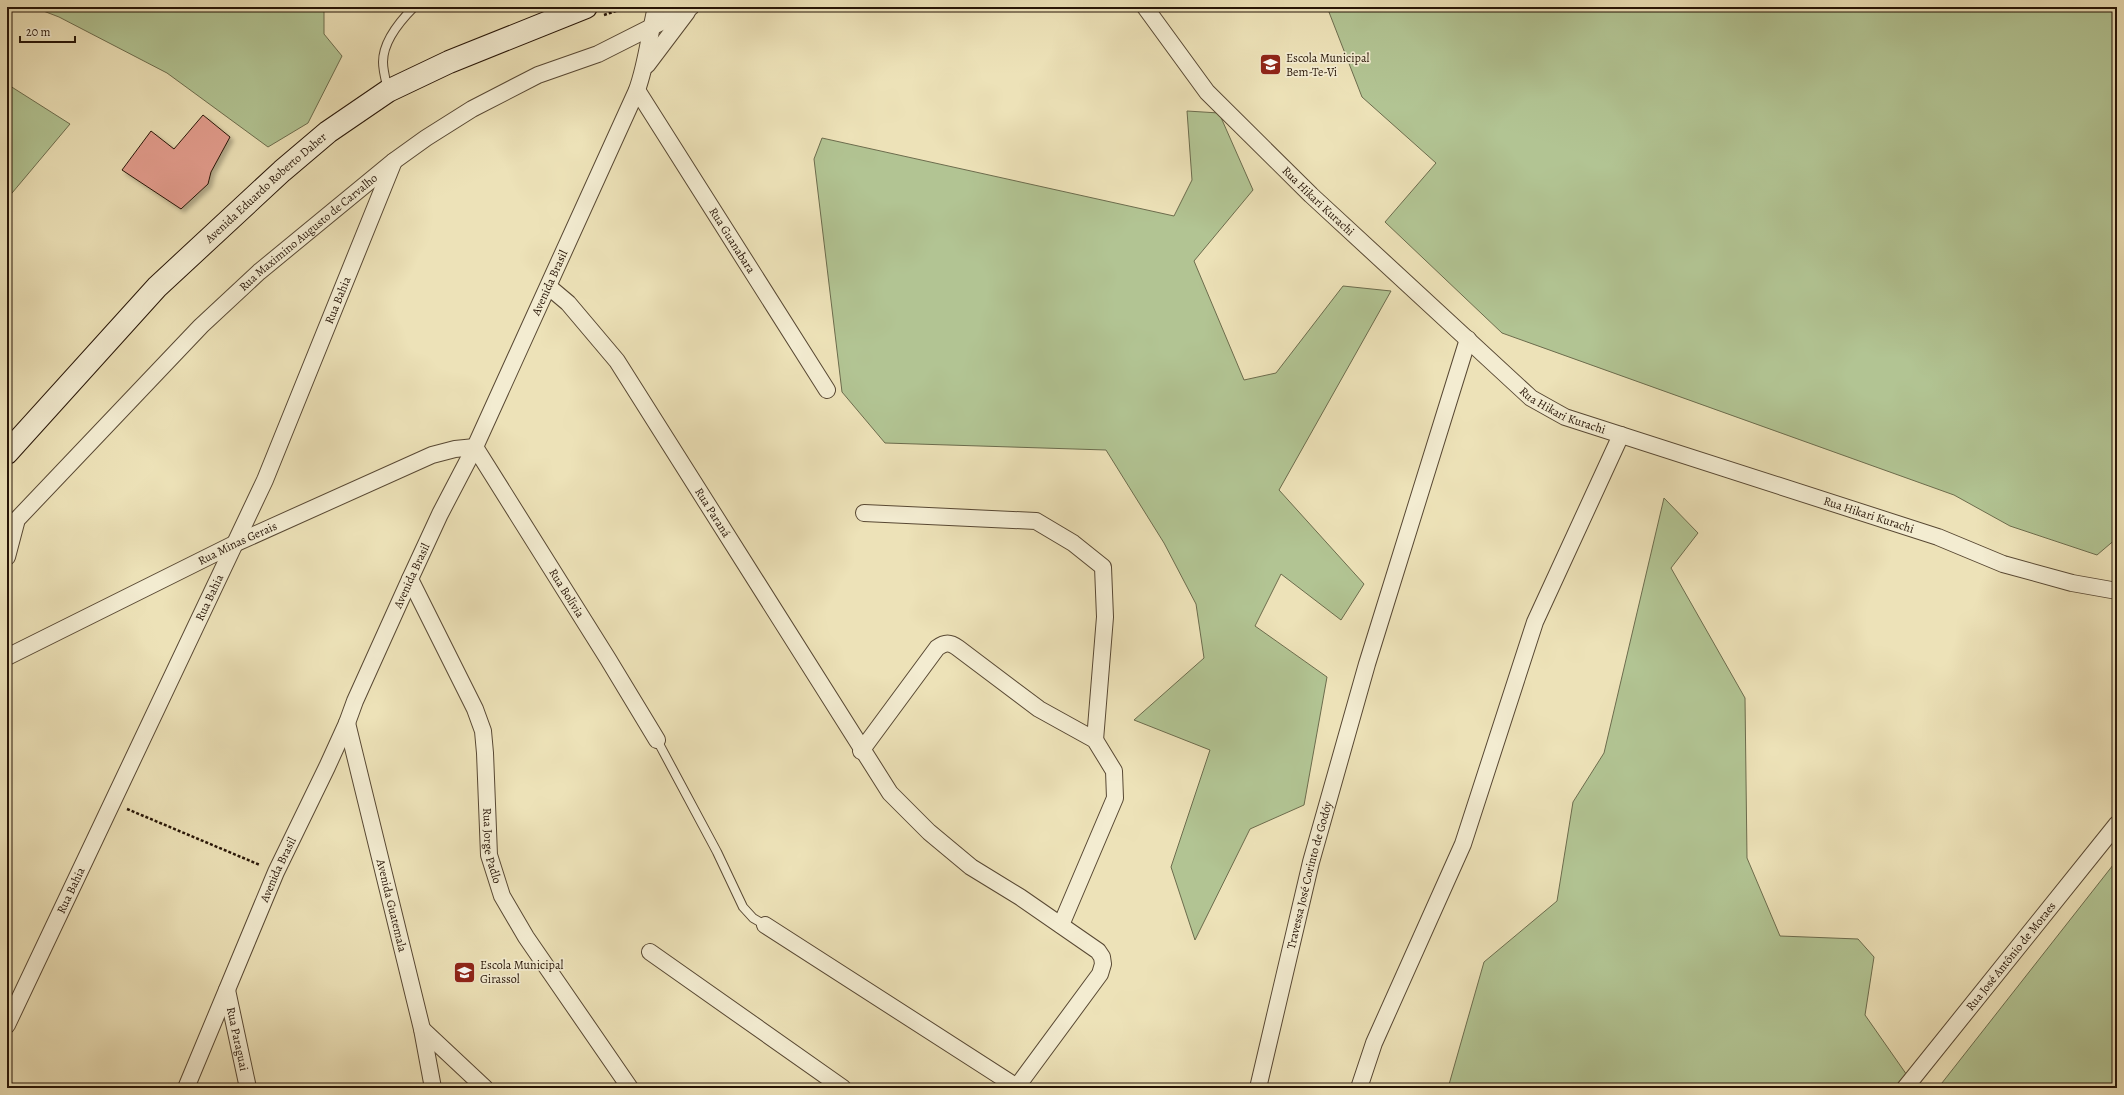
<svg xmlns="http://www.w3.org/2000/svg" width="2124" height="1095" font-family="Alegreya,serif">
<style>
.green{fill:#b2c493;stroke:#6c6c4d}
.building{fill:#e39d8e;stroke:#271507;filter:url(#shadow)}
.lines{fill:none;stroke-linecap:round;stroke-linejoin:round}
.service-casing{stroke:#584833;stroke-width:10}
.minor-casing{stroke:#584833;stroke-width:18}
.secondary-casing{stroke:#271507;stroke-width:24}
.path{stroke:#271507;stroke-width:2.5;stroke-dasharray:3 2;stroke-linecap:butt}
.service{stroke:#f3ecd1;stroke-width:8}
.minor{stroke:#f3ecd1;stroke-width:16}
.secondary{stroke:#f3ecd1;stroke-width:22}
.labels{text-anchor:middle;stroke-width:3.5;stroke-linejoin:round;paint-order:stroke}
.poi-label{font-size:12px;fill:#271507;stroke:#f3ecd1;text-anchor:start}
.street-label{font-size:12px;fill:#271507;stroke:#f3ecd1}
</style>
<defs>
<filter id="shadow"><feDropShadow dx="3.5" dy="3.5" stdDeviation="2" flood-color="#0004"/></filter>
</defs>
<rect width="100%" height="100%" fill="#ede2b8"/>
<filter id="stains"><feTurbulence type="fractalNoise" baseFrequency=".005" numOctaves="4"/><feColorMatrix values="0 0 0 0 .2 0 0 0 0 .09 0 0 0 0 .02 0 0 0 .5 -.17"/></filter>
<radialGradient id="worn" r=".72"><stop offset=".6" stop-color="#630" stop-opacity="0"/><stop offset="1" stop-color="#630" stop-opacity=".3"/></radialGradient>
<!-- green -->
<path class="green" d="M 33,7 L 324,7 L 324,34 L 342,56 L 308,123 L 268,147 L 167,73 L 59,17 Z
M 1327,7 L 2117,7 L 2117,538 L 2097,555 L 2010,526 L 1954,495 L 1502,333 L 1385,222 L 1436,163 L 1362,97 Z
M 7,84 L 70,124 L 7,199 Z
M 1187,111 L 1219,113 L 1253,190 L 1194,261 L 1244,380 L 1276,373 L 1343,286 L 1391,291 L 1279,490 L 1364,584 L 1341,620 L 1281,574 L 1255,626 L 1327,677 L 1304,805 L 1250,829 L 1195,940 L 1171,867 L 1210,750 L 1134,720 L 1204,658 L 1196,604 L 1164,543 L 1106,450 L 885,443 L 842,392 L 814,159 L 822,138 L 1174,216 L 1192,180 Z
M 1664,498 L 1698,533 L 1671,568 L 1745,698 L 1747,858 L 1780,936 L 1858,939 L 1874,957 L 1865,1015 L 1916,1088 L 1448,1088 L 1484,962 L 1557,901 L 1573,802 L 1604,753 Z
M 2117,860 L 2117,1088 L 1938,1088 Z"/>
<!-- building -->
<path class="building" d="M 203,115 L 230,137 L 211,172 L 208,184 L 181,209 L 122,170 L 151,131 L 174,149 Z"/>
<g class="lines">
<defs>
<path id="service" d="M 388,90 C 386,81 383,71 383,62 C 383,41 400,21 414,7
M 657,740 L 717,852 L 743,907 L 753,918 L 765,925"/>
<g id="minor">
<path id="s1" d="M 1145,7 L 1207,92 L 1311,195 L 1531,398 L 1565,417 L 1938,537 L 2003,564 L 2072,583 L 2117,591"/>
<path d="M 647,65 L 687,12"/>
<path id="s2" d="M 637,90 L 827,390"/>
<path id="s3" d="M 549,287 L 568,303 L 617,361 L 890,793 L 929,832 L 971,867 L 1020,897 L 1098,951 L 1102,957 L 1103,964 L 1100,974 L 1016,1088"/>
<path d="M 864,513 L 1036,521 L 1073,543 L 1103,567 L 1105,617 L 1095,740"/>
<path id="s4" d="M 7,530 L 201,326 L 259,272 L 394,161 L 426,138 L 472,109 L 538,75 L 598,54 L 691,7"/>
<path d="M 7,557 L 16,523"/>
<path id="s5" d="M 410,579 L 475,709 L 483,731 L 485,753 L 489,855 L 502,896 L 526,937 L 630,1088"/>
<path id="s6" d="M 7,657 L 234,544 L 432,455 L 455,449 L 475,447 L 608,659 L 657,740"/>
<path id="s7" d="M 347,723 L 422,1029 L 433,1088"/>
<path d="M 861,751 L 937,648 C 945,642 950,642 958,648 L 1039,709 L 1095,740 L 1114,771 L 1115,798 L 1061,925"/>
<path d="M 765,925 L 1017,1087"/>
<path d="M 650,952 L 843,1088"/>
<path id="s8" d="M 227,990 L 248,1088"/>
<path id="s9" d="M 7,1025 L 265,480 L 394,161"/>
<path d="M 422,1029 L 485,1088"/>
<path id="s10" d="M 186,1088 L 276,872 L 327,767 L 347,723 L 355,701 L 410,579 L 440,514 L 475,447 L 637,90 C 647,62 649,36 656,7"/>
<path id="s11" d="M 1258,1088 L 1311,862 L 1367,664 L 1468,339"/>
<path d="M 1359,1088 L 1374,1043 L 1463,844 L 1535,622 L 1621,435"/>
<path id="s12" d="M 1905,1088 L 2117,824"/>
</g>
<g id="secondary">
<path id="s13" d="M 7,453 L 157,287 L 282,171 L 328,132 L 388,91 L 449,62 L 586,7"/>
</g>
</defs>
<!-- service casing -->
<use href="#service" class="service-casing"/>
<!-- minor casing -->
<use href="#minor" class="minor-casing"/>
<!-- secondary casing -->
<use href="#secondary" class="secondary-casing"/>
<!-- path -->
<path class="path" d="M 604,15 L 628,7
M 127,809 L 260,865"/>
<!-- service -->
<use href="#service" class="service"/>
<!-- minor -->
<use href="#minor" class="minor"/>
<!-- secondary -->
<use href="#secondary" class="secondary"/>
</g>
<!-- icons -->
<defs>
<symbol id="school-square" viewBox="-11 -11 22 22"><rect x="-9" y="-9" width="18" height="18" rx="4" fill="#8f2418" stroke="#f3ecd1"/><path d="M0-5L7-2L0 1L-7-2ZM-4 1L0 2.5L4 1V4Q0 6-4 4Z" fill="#fff"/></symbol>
</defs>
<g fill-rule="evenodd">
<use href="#school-square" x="1258" y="52" width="25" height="25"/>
<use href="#school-square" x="452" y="960" width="25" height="25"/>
</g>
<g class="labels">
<!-- poi labels -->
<g class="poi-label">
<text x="1286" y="62">Escola Municipal<tspan x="1286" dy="14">Bem-Te-Vi</tspan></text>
<text x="480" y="969">Escola Municipal<tspan x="480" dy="14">Girassol</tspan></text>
</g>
<!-- street labels -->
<g class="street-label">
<text dy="4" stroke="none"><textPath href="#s13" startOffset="371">Avenida Eduardo Roberto Daher</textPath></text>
<text dy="4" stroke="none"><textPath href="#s1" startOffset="261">Rua Hikari Kurachi</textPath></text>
<text dy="4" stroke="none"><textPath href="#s4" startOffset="424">Rua Maximino Augusto de Carvalho</textPath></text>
<text dy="4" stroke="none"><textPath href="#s2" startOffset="178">Rua Guanabara</textPath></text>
<text dy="4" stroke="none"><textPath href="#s10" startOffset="884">Avenida Brasil</textPath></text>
<text dy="4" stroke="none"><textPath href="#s9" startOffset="797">Rua Bahia</textPath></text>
<text dy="4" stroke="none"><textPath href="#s1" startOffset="585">Rua Hikari Kurachi</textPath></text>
<text dy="4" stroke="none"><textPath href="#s3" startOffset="280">Rua Paraná</textPath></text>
<text dy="4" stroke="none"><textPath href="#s1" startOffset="909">Rua Hikari Kurachi</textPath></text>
<text dy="4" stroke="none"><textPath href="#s6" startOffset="257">Rua Minas Gerais</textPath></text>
<text dy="4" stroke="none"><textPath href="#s10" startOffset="560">Avenida Brasil</textPath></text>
<text dy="4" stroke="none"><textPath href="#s6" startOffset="687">Rua Bolívia</textPath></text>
<text dy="4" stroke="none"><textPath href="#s9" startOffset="473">Rua Bahia</textPath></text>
<text dy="4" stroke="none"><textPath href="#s5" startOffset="284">Rua Jorge Padlo</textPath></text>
<text dy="4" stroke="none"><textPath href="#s10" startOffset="237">Avenida Brasil</textPath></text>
<text dy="4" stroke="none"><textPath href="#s11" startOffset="219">Travessa José Corinto de Godóy</textPath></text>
<text dy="4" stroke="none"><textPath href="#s9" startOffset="149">Rua Bahia</textPath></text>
<text dy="4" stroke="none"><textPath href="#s7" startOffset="188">Avenida Guatemala</textPath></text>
<text dy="4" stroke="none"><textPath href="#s12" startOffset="169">Rua José Antônio de Moraes</textPath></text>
<text dy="4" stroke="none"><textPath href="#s8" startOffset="50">Rua Paraguai</textPath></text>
</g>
</g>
<!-- margin -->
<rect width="2124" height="1095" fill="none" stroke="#ede2b8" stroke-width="24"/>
<rect x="8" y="8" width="2108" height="1079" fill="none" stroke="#271507" stroke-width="2"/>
<rect x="12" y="12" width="2100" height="1071" fill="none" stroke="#271507"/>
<!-- scale -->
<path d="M20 36v6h55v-6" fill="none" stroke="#271507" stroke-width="2"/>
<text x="26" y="36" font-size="12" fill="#271507" stroke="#f3ecd1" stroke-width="3" paint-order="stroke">20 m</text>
<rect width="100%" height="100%" filter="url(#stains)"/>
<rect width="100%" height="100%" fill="url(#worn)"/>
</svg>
